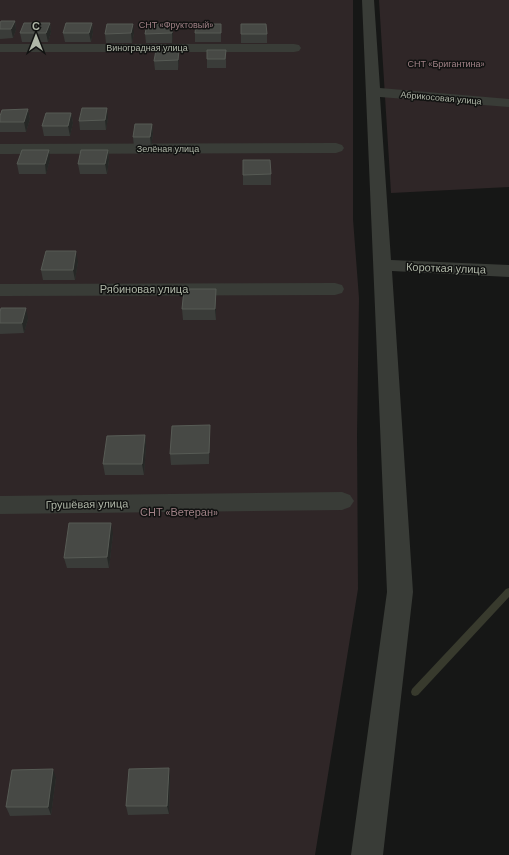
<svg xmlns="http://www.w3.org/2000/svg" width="509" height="855" font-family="'DM Sans',sans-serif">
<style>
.green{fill:#2f2627}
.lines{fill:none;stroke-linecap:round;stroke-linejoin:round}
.stream{fill:#383a2d;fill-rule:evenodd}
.minor{fill:#393c37;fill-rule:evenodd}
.wall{fill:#3a3c39}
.shaded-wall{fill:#262826}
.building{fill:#474945;stroke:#575b55}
.labels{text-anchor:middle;stroke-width:3;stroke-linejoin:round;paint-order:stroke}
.far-park-label{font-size:9px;fill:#a08186;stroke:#111211}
.far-street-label{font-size:9px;fill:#b0b7a8;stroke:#111211}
.street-label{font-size:11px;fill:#b0b7a8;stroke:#111211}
.park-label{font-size:11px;fill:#a08186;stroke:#111211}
</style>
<rect width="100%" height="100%" fill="#161716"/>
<!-- green -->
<path class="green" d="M 0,0 L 353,0 L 353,219 L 359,298 L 357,435 L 358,589 L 315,855 L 0,855 Z
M 379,0 L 509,0 L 509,187 L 391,193 Z"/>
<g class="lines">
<!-- stream -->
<path class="stream" d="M 509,588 L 509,597 L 418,695 L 415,696 L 412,695 L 411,692 L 412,689 L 506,589 Z"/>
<!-- minor -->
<path class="minor" d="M 362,0 L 374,0 L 380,88 L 509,99 L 509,107 L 380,97 L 391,260 L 509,265 L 509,277 L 392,271 L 413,592 L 383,855 L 351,855 L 387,592 Z
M 0,44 L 294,44 L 299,45 L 301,48 L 299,51 L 294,52 L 0,52 Z
M 336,143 L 342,145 L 344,148 L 342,151 L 336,153 L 0,154 L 0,144 Z
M 335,283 L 342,285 L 344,289 L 342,293 L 335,295 L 0,296 L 0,284 Z
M 342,492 L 350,495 L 354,501 L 350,507 L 342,510 L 0,514 L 0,496 Z"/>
</g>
<!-- wall -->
<path class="wall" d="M 15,21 L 16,30 L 13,38 L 0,39 L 0,23 Z
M 50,23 L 51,32 L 48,42 L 22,42 L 20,33 Z
M 92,23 L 93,32 L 91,42 L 65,42 L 63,33 Z
M 221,24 L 221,42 L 195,42 L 195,33 Z
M 241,24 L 267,34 L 267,43 L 241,43 Z
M 134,33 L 132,43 L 106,43 L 105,34 Z
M 173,33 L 172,43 L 146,43 L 145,34 Z
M 179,50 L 179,59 L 178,70 L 155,70 L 154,61 Z
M 226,50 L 226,68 L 207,68 L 207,59 Z
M 28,109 L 30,119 L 26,132 L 0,132 L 0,116 Z
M 71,113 L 73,123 L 70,136 L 44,136 L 42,126 Z
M 108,118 L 106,130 L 80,130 L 79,121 Z
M 152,124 L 153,134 L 151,147 L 134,147 L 133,137 Z
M 108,150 L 109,160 L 107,174 L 80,174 L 78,164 Z
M 50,160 L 46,174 L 19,174 L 17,164 Z
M 243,160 L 271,174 L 271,185 L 243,185 Z
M 78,262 L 75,280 L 43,280 L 41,270 Z
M 216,299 L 216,320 L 183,320 L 182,309 Z
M 0,312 L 28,319 L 24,333 L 0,334 Z
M 210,425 L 210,436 L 209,464 L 171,465 L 170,454 Z
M 145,435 L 146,446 L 144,475 L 105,475 L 103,464 Z
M 113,534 L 109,568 L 67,568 L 64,558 Z
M 170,777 L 169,814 L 128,815 L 126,806 Z
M 56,778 L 51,815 L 10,816 L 6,807 Z"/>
<!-- shaded-wall -->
<path class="shaded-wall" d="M 15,21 L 16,30 L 13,38 L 11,29 Z
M 50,23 L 51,32 L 48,42 L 46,33 Z
M 92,23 L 93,32 L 91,42 L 89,33 Z
M 133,24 L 134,33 L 132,43 L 131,33 Z
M 173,24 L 173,33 L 172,43 L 172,33 Z
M 179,50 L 179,59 L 178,70 L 178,60 Z
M 107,108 L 108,118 L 106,130 L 105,120 Z
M 28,109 L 30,119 L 26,132 L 24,122 Z
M 71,113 L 73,123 L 70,136 L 68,126 Z
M 152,124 L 153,134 L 151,147 L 150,137 Z
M 49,150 L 50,160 L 46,174 L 45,164 Z
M 108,150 L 109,160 L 107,174 L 105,164 Z
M 76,251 L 78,262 L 75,280 L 73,270 Z
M 216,289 L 216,320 L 215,309 Z
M 26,308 L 28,319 L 24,333 L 22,323 Z
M 210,425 L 210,436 L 209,464 L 209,453 Z
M 145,435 L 146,446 L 144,475 L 142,464 Z
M 111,523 L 113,534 L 109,568 L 107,557 Z
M 169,768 L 170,777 L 169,814 L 167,806 Z
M 53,769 L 56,778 L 51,815 L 48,807 Z"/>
<!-- building -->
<path class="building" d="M 1,21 L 15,21 L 11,29 L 0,29 L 0,23 Z
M 24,23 L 50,23 L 46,33 L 20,33 Z
M 66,23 L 92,23 L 89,33 L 63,33 Z
M 107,24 L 133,24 L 131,33 L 105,34 Z
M 147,24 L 173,24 L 172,33 L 145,34 Z
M 196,24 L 221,24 L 221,33 L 195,33 Z
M 241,24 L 266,24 L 267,34 L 241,34 Z
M 156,50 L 179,50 L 178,60 L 154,61 Z
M 207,50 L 226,50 L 225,59 L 207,59 Z
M 82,108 L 107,108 L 105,120 L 79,121 Z
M 28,109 L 24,122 L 0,122 L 0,116 L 2,110 Z
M 46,113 L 71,113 L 68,126 L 42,126 Z
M 135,124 L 152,124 L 150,137 L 133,137 Z
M 22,150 L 49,150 L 45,164 L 17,164 Z
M 81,150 L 108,150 L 105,164 L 78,164 Z
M 243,160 L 270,160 L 271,174 L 243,175 Z
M 46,251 L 76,251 L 73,270 L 41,270 Z
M 184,289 L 216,289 L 215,309 L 182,309 Z
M 1,308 L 26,308 L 22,323 L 0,323 L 0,312 Z
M 210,425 L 209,453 L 170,454 L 172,426 Z
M 145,435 L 142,464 L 103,464 L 107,436 Z
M 69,523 L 111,523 L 107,557 L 64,558 Z
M 169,768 L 167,806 L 126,806 L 129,769 Z
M 53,769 L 48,807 L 6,807 L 12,770 Z"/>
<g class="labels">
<!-- far-park labels -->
<g class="far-park-label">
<text x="176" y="28">СНТ «Фруктовый»</text>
<text x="446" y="67">СНТ «Бригантина»</text>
</g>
<!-- far-street labels -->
<g class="far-street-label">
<text x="147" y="51">Виноградная улица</text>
<text transform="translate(441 98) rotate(5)" y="3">Абрикосовая улица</text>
<text x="168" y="152">Зелёная улица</text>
</g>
<!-- street labels -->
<g class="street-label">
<text transform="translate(446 268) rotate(2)" y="4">Короткая улица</text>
<text x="144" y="293">Рябиновая улица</text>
<text transform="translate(87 504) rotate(-1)" y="4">Грушёвая улица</text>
</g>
<!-- park labels -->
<g class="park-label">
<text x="179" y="516">СНТ «Ветеран»</text>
</g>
</g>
<!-- north arrow -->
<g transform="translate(36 36)" stroke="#111211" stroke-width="3" paint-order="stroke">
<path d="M0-3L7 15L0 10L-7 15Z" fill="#b0b7a8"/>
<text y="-6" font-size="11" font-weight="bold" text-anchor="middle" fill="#b0b7a8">С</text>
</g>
</svg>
